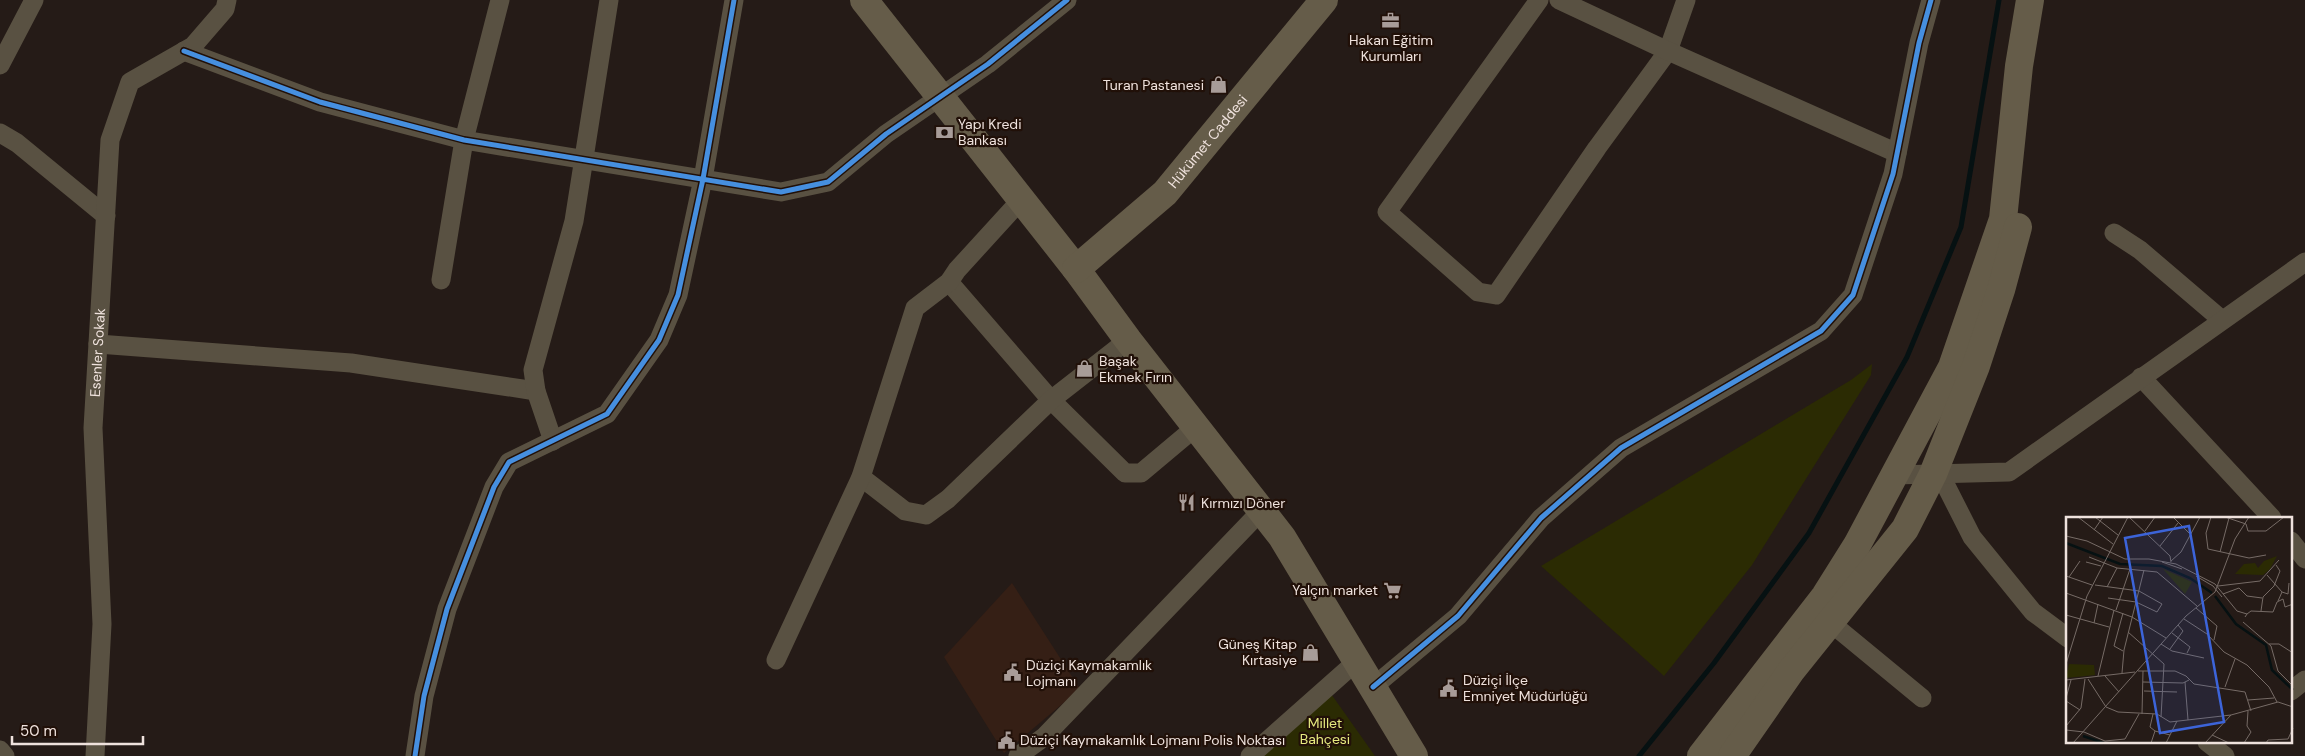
<svg xmlns="http://www.w3.org/2000/svg" width="2305" height="756" font-family="'DM Sans',sans-serif">
<style>
.built{fill:#351f15}
.green{fill:#2b2b03}
.lines{fill:none;stroke-linecap:round;stroke-linejoin:round}
.stream{stroke:#061112;stroke-width:5}
.street{stroke:#595142;stroke-width:19}
.secondary{stroke:#655c49;stroke-width:28}
.cycleway-casing{stroke:#211008;stroke-width:8}
.cycleway{stroke:#468fdf;stroke-width:5}
.labels{text-anchor:middle;stroke-width:4.5;stroke-linejoin:round;paint-order:stroke}
.poi-label{font-size:14px;fill:#efe2dd;stroke:#211008;text-anchor:start}
.street-label{font-size:14px;fill:#efe2dd;stroke:#211008}
.park-label{font-size:14px;fill:#e6ea7f;stroke:#211008}
.inset-river{fill:none;stroke:#061112;stroke-width:2.5}
.inset-road{fill:none;stroke:#766b66;stroke-width:1}
.view{fill:#3c64d9;fill-opacity:0.15;stroke:#3c64d9;stroke-width:2.5}
.inset-edge{fill:none;stroke:#efe2dd;stroke-width:2.5}
</style>
<rect width="100%" height="100%" fill="#251b17"/>
<!-- built -->
<path class="built" d="M 1012,583 L 1080,689 L 1004,753 L 944,657 Z"/>
<!-- green -->
<path class="green" d="M 1872,364 L 1871,375 L 1752,565 L 1664,676 L 1541,566 L 1851,380 Z
M 1329,691 L 1375,756 L 1261,756 Z"/>
<g class="lines">
<!-- stream -->
<path class="stream" d="M 1639,756 L 1714,663 L 1809,533 L 1907,357 L 1961,227 L 1999,0"/>
<!-- street -->
<g class="street">
<path d="M 1539,0 L 1387,212 L 1478,292 L 1496,295 L 1597,148 L 1668,51 L 1686,0"/>
<path d="M 1559,0 L 1668,51 L 1897,153"/>
<path d="M 184,51 L 320,102 L 464,140 L 781,192 L 828,182 L 886,134 L 988,64 L 1067,0"/>
<path d="M 0,65 L 34,0"/>
<path d="M 0,133 L 17,143 L 106,216"/>
<path d="M 2114,233 L 2140,250 L 2222,320"/>
<path d="M 441,280 L 464,140 L 500,0"/>
<path d="M 949,282 L 1051,400 L 1125,473 L 1141,473 L 1197,426"/>
<path d="M 98,344 L 351,363 L 536,391"/>
<path d="M 2141,377 L 2272,518"/>
<path d="M 553,441 L 536,391 L 533,370 L 574,221 L 609,0"/>
<path d="M 1940,474 L 1972,537 L 2033,612 L 2068,638"/>
<path d="M 1894,475 L 2009,472 L 2305,262"/>
<path d="M 861,477 L 905,511 L 926,515 L 948,499 L 1051,400 L 1128,340"/>
<path d="M 2291,541 L 2305,559"/>
<path d="M 1831,623 L 1922,698"/>
<path d="M 776,660 L 861,477 L 915,308 L 949,282 L 957,270 L 1021,200"/>
<path d="M 1373,687 L 1458,616 L 1541,518 L 1621,448 L 1821,331 L 1853,295 L 1893,174 L 1919,43 L 1931,0"/>
<path d="M 2291,691 L 2305,680"/>
<path d="M 2207,742 L 2225,756"/>
<path d="M 0,750 L 5,756"/>
<path id="s1" d="M 95,756 L 102,624 L 93,428 L 110,140 L 130,82 L 193,46 L 225,9 L 227,0"/>
<path d="M 415,756 L 424,696 L 447,609 L 494,487 L 509,462 L 607,414 L 659,340 L 678,295 L 703,179 L 734,0"/>
<path d="M 1018,756 L 1044,737 L 1262,510"/>
<path d="M 1250,756 L 1357,661"/>
</g>
<!-- secondary -->
<g class="secondary">
<path d="M 864,0 L 1076,269 L 1128,340 L 1282,537 L 1414,756"/>
<path id="s2" d="M 1076,269 L 1165,193 L 1324,0"/>
<path d="M 1701,756 L 1825,596 L 1857,545 L 1952,367 L 2003,219 L 2019,66 L 2030,0"/>
<path d="M 1732,756 L 1791,671 L 1905,529 L 1933,474 L 1976,366 L 2001,290 L 2018,227"/>
</g>
<defs>
<path id="cycleway" d="M 184,51 L 320,102 L 464,140 L 781,192 L 828,182 L 886,134 L 988,64 L 1067,0
M 1373,687 L 1458,616 L 1541,518 L 1621,448 L 1821,331 L 1853,295 L 1893,174 L 1919,43 L 1931,0
M 415,756 L 424,696 L 447,609 L 494,487 L 509,462 L 607,414 L 659,340 L 678,295 L 703,179 L 734,0"/>
</defs>
<!-- cycleway casing -->
<use href="#cycleway" class="cycleway-casing"/>
<!-- cycleway -->
<use href="#cycleway" class="cycleway"/>
</g>
<!-- icons -->
<defs>
<symbol id="office-bare" viewBox="-9 -9 18 18"><path d="M-6-3h4V-5.5h4V-3h4V5H-6ZM-1-4.5V-3h2v-1.5ZM-6 0V1H6V0Z" fill="#a89c98" stroke="#211008" stroke-width="2.5" paint-order="stroke"/></symbol>
<symbol id="shop-bare" viewBox="-9 -9 18 18"><path d="M-5-2.5h2.3a2.7 3.5 0 0 1 5.4 0H5L5.5 6h-11ZM-1.5-2.5h3a1.5 2.3 0 0 0-3 0Z" fill="#a89c98" stroke="#211008" stroke-width="2.5" paint-order="stroke"/></symbol>
<symbol id="bank-bare" viewBox="-9 -9 18 18"><path d="M-6-4H6V4H-6ZM0-2.3a2.3 2.3 0 1 0 0 4.6a2.3 2.3 0 1 0 0-4.6Z" fill="#a89c98" stroke="#211008" stroke-width="2.5" paint-order="stroke"/></symbol>
<symbol id="restaurant-bare" viewBox="-9 -9 18 18"><path d="M-5-6h1v4h1v-4h1v4h1v-4h1v5L-1.5 .5V6h-2V.5L-5-1ZM5-6V6H3V1.5H1.5Q1.5-4 5-6Z" fill="#a89c98" stroke="#211008" stroke-width="2.5" paint-order="stroke"/></symbol>
<symbol id="supermarket-bare" viewBox="-9 -9 18 18"><path d="M-6-5.5h2.5l.6 2H6L4.5 2H-2.5L-4.4-4H-6ZM-1.5 3.2a1.3 1.3 0 1 0 .1 0ZM3 3.2a1.3 1.3 0 1 0 .1 0Z" fill="#a89c98" stroke="#211008" stroke-width="2.5" paint-order="stroke"/></symbol>
<symbol id="civic-bare" viewBox="-9 -9 18 18"><path d="M-.6-6.5H3V-4.5H.6V-3L4-1V1h2V6H-6V1h2V-1L-.6-3ZM-1.2 2.5V6h2.4V2.5Z" fill="#a89c98" stroke="#211008" stroke-width="2.5" paint-order="stroke"/></symbol>
</defs>
<g fill-rule="evenodd">
<use href="#office-bare" x="1378" y="8" width="25" height="25"/>
<use href="#shop-bare" x="1206" y="72" width="25" height="25"/>
<use href="#bank-bare" x="932" y="120" width="25" height="25"/>
<use href="#shop-bare" x="1072" y="356" width="25" height="25"/>
<use href="#restaurant-bare" x="1174" y="490" width="25" height="25"/>
<use href="#supermarket-bare" x="1380" y="578" width="25" height="25"/>
<use href="#shop-bare" x="1298" y="640" width="25" height="25"/>
<use href="#civic-bare" x="1000" y="660" width="25" height="25"/>
<use href="#civic-bare" x="1436" y="676" width="25" height="25"/>
<use href="#civic-bare" x="994" y="728" width="25" height="25"/>
</g>
<g class="labels">
<!-- poi labels -->
<g class="poi-label">
<text x="1391" y="45" text-anchor="middle">Hakan Eğitim<tspan x="1391" dy="16">Kurumları</tspan></text>
<text x="1204" y="90" text-anchor="end">Turan Pastanesi</text>
<text x="958" y="129">Yapı Kredi<tspan x="958" dy="16">Bankası</tspan></text>
<text x="1099" y="366">Başak<tspan x="1099" dy="16">Ekmek Fırın</tspan></text>
<text x="1201" y="508">Kırmızı Döner</text>
<text x="1378" y="595" text-anchor="end">Yalçın market</text>
<text x="1297" y="649" text-anchor="end">Güneş Kitap<tspan x="1297" dy="16">Kırtasiye</tspan></text>
<text x="1026" y="670">Düziçi Kaymakamlık<tspan x="1026" dy="16">Lojmanı</tspan></text>
<text x="1463" y="685">Düziçi İlçe<tspan x="1463" dy="16">Emniyet Müdürlüğü</tspan></text>
<text x="1020" y="745">Düziçi Kaymakamlık Lojmanı Polis Noktası</text>
</g>
<!-- street labels -->
<g class="street-label">
<text dy="5" stroke="none"><textPath href="#s2" startOffset="184">Hükümet Caddesi</textPath></text>
<text dy="5" stroke="none"><textPath href="#s1" startOffset="404">Esenler Sokak</textPath></text>
</g>
<!-- park labels -->
<g class="park-label">
<text x="1325" y="728">Millet<tspan x="1325" dy="16">Bahçesi</tspan></text>
</g>
</g>
<!-- overview -->
<g transform="translate(2066 517)">
<rect width="226" height="226" fill="#251b17"/>
<path d="M 211,39 L 204,52 L 197,58 L 169,57 L 178,47 L 189,46 L 192,51 L 198,44 ZM 97,52 L 126,65 L 119,77 L 98,53 ZM 3,147 L 28,148 L 29,158 L 0,161 Z" fill="#2b2b03"/>
<path class="inset-river" d="M 0,26 L 54,47 L 96,49 L 124,61 L 146,76M 149,79 L 170,107 L 200,128 L 206,153 L 227,173M 17,219 L 38,226"/>
<path class="inset-road" d="M 12,0 L 47,27M 29,0 L 52,18M 63,0 L 104,39 L 105,45M 107,0 L 124,17M 145,0 L 140,16 L 142,32 L 183,41 L 200,38M 159,0 L 180,7 L 182,14 L 200,14 L 218,0M 28,13 L 37,0M 79,14 L 89,0M 0,19 L 21,24 L 59,42 L 83,42 L 110,47 L 149,67 L 171,94 L 181,97 L 179,100M 94,29 L 112,6M 154,35 L 163,1M 23,40 L 51,51 L 91,55 L 131,89M 105,44 L 115,35 L 134,0M 20,45 L 35,49M 96,45 L 116,52M 201,58 L 216,75 L 212,84M 0,59 L 26,68M 130,59 L 147,69 L 156,80M 3,60 L 14,44M 29,68 L 73,74 L 96,87 L 91,95 L 70,85 L 42,81M 152,69 L 194,64 L 213,43M 41,70 L 51,51M 216,75 L 222,77 L 223,66M 0,76 L 66,100 L 100,121M 157,77 L 173,71 L 181,79 L 196,81M 130,91 L 151,109 L 148,123M 50,93 L 64,52M 195,94 L 197,80 L 208,69 L 214,54 L 210,48M 57,96 L 48,129 L 57,134M 181,97 L 185,94 L 207,95 L 211,85 L 217,82 L 219,90 L 227,87M 0,98 L 43,110M 118,102 L 141,117 L 158,135 L 181,148 L 203,170 L 211,185M 177,105 L 205,129 L 212,154 L 227,169M 28,106 L 32,87M 62,115 L 98,147 L 95,200M 106,116 L 124,130 L 121,136M 95,127 L 106,134 L 138,141M 203,127 L 213,127 L 227,136M 104,132 L 117,114 L 112,108M 0,147 L 21,79 L 62,0M 72,154 L 109,154 L 120,159 L 128,167 L 179,175 L 185,194M 56,156 L 58,133 L 78,53M 32,159 L 48,93M 39,159 L 53,175M 22,162 L 40,190 L 52,195 L 91,197 L 104,205 L 165,198 L 212,185 L 227,190M 0,163 L 69,155M 77,165 L 117,166 L 123,163M 119,165 L 122,203M 159,170 L 169,142M 78,174 L 111,175M 0,181 L 5,163M 182,183 L 208,181M 0,184 L 14,193M 76,197 L 77,154M 0,209 L 15,191 L 19,162M 0,213 L 18,215 L 39,224M 89,214 L 104,218M 146,218 L 163,226M 39,224 L 59,222 L 73,197M 7,226 L 120,99 L 149,75 L 169,22 L 183,0M 85,226 L 89,214 L 84,210 L 87,197M 100,226 L 111,204M 139,226 L 165,198M 178,226 L 185,215 L 181,209 L 182,194M 200,226 L 202,223 L 222,222 L 227,211"/>
<path class="view" d="M 123,9 L 158,205 L 94,216 L 59,21 Z"/>
<rect width="226" height="226" class="inset-edge"/>
</g>
<!-- scale -->
<path d="M12 736v8h131v-8" fill="none" stroke="#efe2dd" stroke-width="2.5"/>
<text x="20" y="736" font-size="15" fill="#efe2dd" stroke="#211008" stroke-width="4" paint-order="stroke">50 m</text>
</svg>
